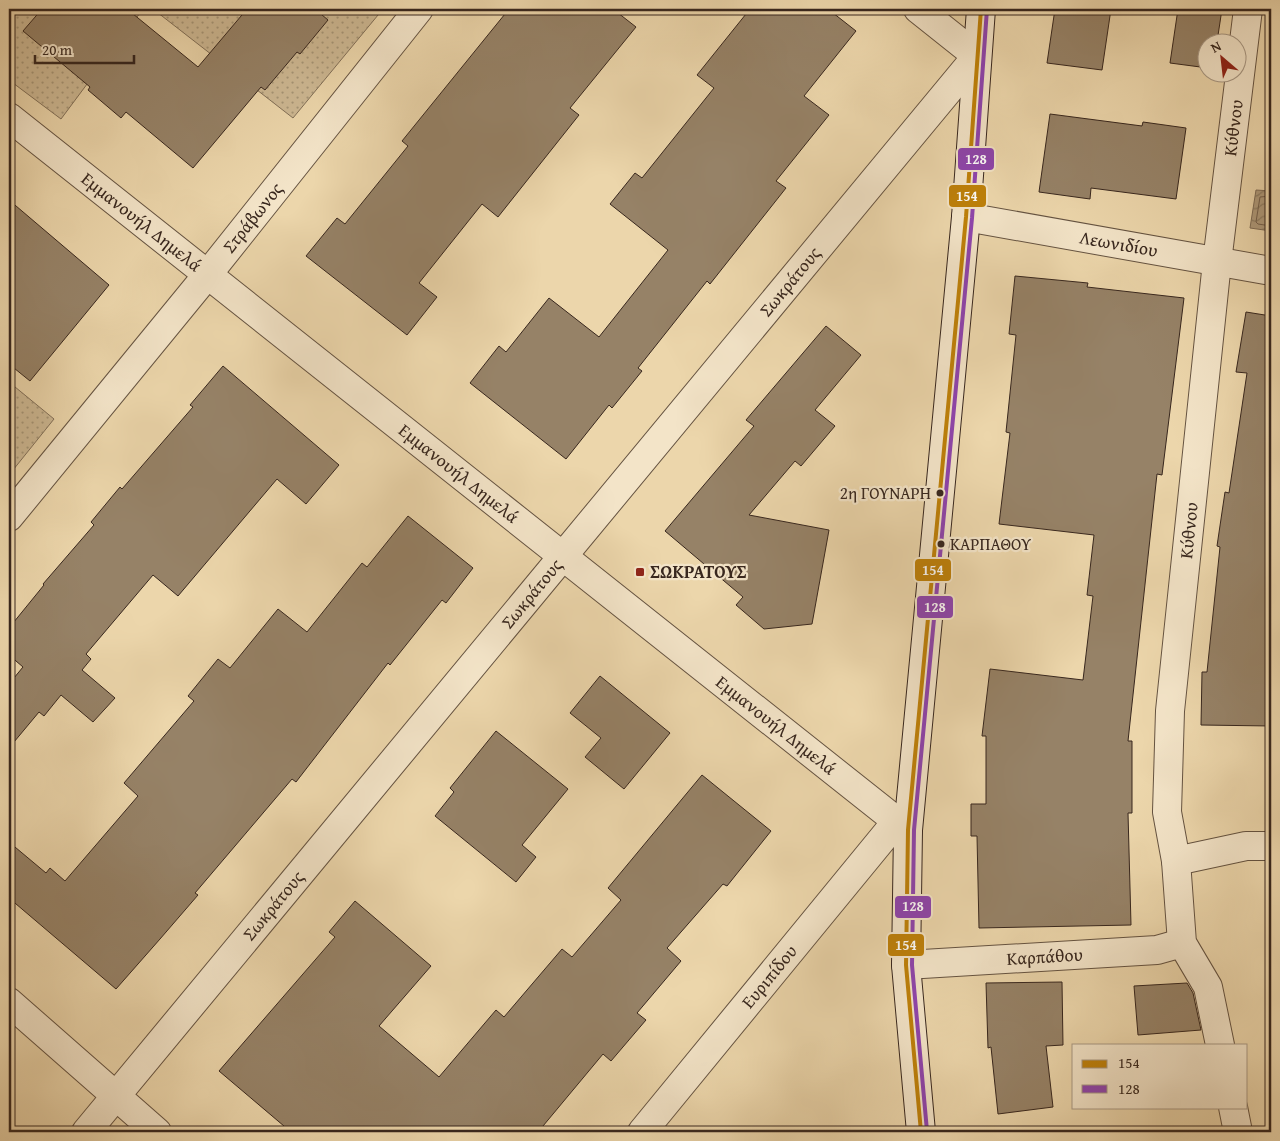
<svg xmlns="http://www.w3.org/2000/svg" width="1280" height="1141" font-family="'Gentium Book Plus',serif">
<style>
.green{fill:url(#green-dots);stroke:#827058}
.water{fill:url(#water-waves);stroke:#7f6c56}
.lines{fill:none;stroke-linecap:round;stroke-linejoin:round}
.shore{stroke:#74604c;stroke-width:1}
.building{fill:#968267;stroke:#38271e}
.minor-casing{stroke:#655341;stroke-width:30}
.secondary-casing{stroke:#38271e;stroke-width:30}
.minor{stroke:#f3e4c8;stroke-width:28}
.secondary{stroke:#f3e4c8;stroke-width:28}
.bus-1-casing{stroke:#f3e4c8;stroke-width:8}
.bus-2-casing{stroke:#f3e4c8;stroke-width:8}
.bus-1{stroke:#be8009;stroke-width:4}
.bus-2{stroke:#8e44ad;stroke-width:4}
.bus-dot{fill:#38271e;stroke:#f3e4c8;stroke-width:2}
.poi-dot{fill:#8f2418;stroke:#f3e4c8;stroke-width:2}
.labels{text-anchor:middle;stroke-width:4.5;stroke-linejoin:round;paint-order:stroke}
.bus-label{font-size:17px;fill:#38271e;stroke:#f3e4c8;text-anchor:end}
.street-label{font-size:18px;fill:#38271e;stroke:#f3e4c8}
.poi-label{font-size:18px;font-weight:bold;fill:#38271e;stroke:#f3e4c8;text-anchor:start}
.line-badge{stroke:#f3e4c8;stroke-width:2}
.badge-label{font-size:14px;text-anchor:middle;font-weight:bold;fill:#fff}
</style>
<defs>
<pattern id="green-dots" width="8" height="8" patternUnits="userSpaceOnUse" patternTransform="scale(1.25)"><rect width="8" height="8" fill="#cdb893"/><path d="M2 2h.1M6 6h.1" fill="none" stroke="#a79677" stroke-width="1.8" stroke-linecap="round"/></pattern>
<pattern id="water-waves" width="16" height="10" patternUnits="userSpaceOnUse" patternTransform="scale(1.25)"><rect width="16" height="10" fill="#af9a7b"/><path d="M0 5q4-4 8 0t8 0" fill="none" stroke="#8f7e64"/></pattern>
</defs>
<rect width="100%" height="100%" fill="#ecd6ab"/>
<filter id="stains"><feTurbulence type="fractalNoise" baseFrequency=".004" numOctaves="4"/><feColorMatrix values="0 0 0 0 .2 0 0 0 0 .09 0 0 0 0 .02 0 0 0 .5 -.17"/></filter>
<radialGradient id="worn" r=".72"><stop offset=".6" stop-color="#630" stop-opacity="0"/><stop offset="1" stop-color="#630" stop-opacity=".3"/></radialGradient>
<!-- green -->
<path class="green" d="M 9,9 L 143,9 L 61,119 L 9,80 Z
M 153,9 L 383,9 L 293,118 Z
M 9,382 L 54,419 L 9,475 Z"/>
<!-- water -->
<path class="water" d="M 1256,190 L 1271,191 L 1271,231 L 1250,228 Z"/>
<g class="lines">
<!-- shore -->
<path class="shore" d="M 1271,196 L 1260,197 L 1256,222 L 1258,224 L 1271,226"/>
</g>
<!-- building -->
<path class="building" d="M 42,9 L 127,9 L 198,67 L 247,9 L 315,9 L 328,20 L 300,54 L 297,52 L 265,90 L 261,87 L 193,168 L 126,112 L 121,118 L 88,90 L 90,87 L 23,31 Z
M 509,9 L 613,9 L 636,27 L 570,108 L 579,115 L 498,217 L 482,204 L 419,283 L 437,297 L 407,335 L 306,256 L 337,218 L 345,224 L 408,146 L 402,141 Z
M 750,9 L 828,9 L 856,31 L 804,96 L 829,115 L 776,181 L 786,188 L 710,284 L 707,281 L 638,368 L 642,371 L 612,408 L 609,405 L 566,459 L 470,383 L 499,346 L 506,352 L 549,298 L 599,337 L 668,250 L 610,204 L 635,173 L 642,178 L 714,88 L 697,75 Z
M 1055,9 L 1111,9 L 1102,70 L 1047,63 Z
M 1178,9 L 1222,9 L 1217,42 L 1208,42 L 1208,68 L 1170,63 Z
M 1050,114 L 1142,126 L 1143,122 L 1186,128 L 1176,199 L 1091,188 L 1090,199 L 1039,192 Z
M 9,200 L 109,285 L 30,381 L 9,364 Z
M 1015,276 L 1088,283 L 1087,287 L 1184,298 L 1162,475 L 1157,474 L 1128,741 L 1132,741 L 1132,813 L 1128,813 L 1131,925 L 979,928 L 977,836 L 971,836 L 971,804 L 986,804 L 986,736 L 982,736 L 990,669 L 1083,680 L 1093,596 L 1087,595 L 1094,535 L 999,524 L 1010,433 L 1006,432 L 1016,335 L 1009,334 Z
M 1246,312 L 1271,316 L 1271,726 L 1201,725 L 1202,672 L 1207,672 L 1220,547 L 1217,546 L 1225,492 L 1229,493 L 1247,373 L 1236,372 Z
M 826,326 L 861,355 L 815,410 L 835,426 L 801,466 L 795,461 L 749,515 L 829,530 L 812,624 L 764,629 L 736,605 L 743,597 L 665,531 L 754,426 L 746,420 Z
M 223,366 L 339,465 L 306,504 L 277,479 L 178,596 L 153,575 L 86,654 L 91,659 L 82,670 L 115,698 L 93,722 L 61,695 L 44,716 L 39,712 L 9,748 L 9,684 L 23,667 L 9,655 L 9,628 L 44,585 L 43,584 L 94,525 L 91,522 L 120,487 L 122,489 L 193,407 L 190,405 Z
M 408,516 L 473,568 L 446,603 L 442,600 L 390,665 L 388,663 L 296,782 L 292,779 L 195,893 L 198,895 L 160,939 L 116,989 L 9,898 L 9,842 L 46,873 L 50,868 L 65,881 L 138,796 L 124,783 L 194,701 L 188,696 L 218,659 L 230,668 L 278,609 L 307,632 L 362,563 L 367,567 Z
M 600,676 L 670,733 L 624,789 L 585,757 L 601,738 L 570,713 Z
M 496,731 L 568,789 L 522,845 L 536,857 L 516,882 L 435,816 L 454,792 L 450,788 Z
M 702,775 L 771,831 L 727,886 L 723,884 L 667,948 L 681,961 L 637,1013 L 646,1020 L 611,1061 L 603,1054 L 538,1132 L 291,1132 L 219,1071 L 335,937 L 329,932 L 355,901 L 431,966 L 379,1026 L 439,1077 L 496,1010 L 504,1017 L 562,949 L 572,957 L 621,900 L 608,888 Z
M 1062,982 L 1063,1045 L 1046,1046 L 1053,1107 L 998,1114 L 991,1047 L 988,1048 L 986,983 Z
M 1187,983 L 1193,993 L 1201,1030 L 1138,1035 L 1134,986 Z"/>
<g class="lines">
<defs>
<g id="minor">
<path id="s1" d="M 9,117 L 908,830"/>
<path id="s2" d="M 966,217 L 1271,271"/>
<path id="s3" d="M 9,517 L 208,274 L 419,9"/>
<path d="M 1176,861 L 1246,846 L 1271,846"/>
<path id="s4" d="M 906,965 L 1157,950 L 1182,943"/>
<path d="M 9,1002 L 157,1132"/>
<path id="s5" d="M 1220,1045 L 1208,987 L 1182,943 L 1176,861 L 1167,812 L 1170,711 L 1217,262 L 1248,9"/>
<path d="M 1233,1107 L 1238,1132"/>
<path id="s6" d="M 86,1132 L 977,56 L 918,9"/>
<path id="s7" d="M 642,1132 L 897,821"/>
</g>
<path id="secondary" d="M 921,1132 L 906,965 L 908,830 L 966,217 L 981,9"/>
</defs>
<!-- minor casing -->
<use href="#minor" class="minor-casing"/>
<!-- secondary casing -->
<use href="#secondary" class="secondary-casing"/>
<!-- minor -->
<use href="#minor" class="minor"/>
<!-- secondary -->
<use href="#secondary" class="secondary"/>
<defs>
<path id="bus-1" d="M 921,1132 L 906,965 L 908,830 L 966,217 L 981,9"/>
<path id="bus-2" d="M 927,1131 L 912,965 L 914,830 L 972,218 L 987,9"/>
</defs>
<!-- bus-1 casing -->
<use href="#bus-1" class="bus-1-casing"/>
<!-- bus-2 casing -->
<use href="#bus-2" class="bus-2-casing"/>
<!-- bus-1 -->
<use href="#bus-1" class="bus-1"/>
<!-- bus-2 -->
<use href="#bus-2" class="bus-2"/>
</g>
<!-- markers -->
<g class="bus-dot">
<circle cx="940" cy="493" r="4.5"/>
<circle cx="941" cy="544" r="4.5"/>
</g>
<rect class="poi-dot" x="635" y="567" width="10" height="10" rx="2.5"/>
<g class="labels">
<!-- bus labels -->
<g class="bus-label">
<text x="931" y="499">2η ΓΟΥΝΑΡΗ</text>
<text x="950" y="550" text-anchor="start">ΚΑΡΠΑΘΟΥ</text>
</g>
<!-- street labels -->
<g class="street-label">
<text dy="6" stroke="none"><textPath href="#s5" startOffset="930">Κύθνου</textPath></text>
<text dy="6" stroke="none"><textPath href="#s3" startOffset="386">Στράβωνος</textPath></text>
<text dy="6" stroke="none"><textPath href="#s1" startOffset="169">Εμμανουήλ Δημελά</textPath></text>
<text dy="6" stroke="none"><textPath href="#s2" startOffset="155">Λεωνιδίου</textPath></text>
<text dy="6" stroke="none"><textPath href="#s6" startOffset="1104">Σωκράτους</textPath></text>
<text dy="6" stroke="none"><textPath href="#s1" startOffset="574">Εμμανουήλ Δημελά</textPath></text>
<text dy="6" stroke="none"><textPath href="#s5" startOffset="525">Κύθνου</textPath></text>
<text dy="6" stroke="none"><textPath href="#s6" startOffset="699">Σωκράτους</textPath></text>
<text dy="6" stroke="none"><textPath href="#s1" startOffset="979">Εμμανουήλ Δημελά</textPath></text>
<text dy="6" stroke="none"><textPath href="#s6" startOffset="294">Σωκράτους</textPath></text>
<text dy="6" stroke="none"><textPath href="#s4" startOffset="139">Καρπάθου</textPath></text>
<text dy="6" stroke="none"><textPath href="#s7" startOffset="201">Ευριπίδου</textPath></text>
</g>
<!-- poi labels -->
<g class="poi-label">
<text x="650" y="578">ΣΩΚΡΑΤΟΥΣ</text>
</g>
</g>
<g class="line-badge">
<rect x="957" y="147" width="38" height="24" rx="5" fill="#8e44ad"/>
<rect x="948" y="184" width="39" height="24" rx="5" fill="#be8009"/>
<rect x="914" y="558" width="38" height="24" rx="5" fill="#be8009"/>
<rect x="916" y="595" width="38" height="24" rx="5" fill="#8e44ad"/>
<rect x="894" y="895" width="38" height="24" rx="5" fill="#8e44ad"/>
<rect x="887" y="933" width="38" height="24" rx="5" fill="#be8009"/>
</g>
<g class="badge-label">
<text x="976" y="164">128</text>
<text x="967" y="201">154</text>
<text x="933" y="575">154</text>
<text x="935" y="612">128</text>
<text x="913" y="911">128</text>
<text x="906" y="950">154</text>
</g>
<!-- margin -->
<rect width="1280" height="1141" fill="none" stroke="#ecd6ab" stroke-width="30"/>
<rect x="10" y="10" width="1260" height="1121" fill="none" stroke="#38271e" stroke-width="2.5"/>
<rect x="15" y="15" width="1250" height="1111" fill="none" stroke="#38271e"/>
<!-- legend -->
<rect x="1072" y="1044" width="175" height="65" fill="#f3e4c8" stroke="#a89884"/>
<rect x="1082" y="1060" width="25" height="8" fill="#be8009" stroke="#a89884"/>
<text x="1118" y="1068" font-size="15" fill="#38271e">154</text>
<rect x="1082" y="1085" width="25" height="8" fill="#8e44ad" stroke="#a89884"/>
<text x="1118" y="1094" font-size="15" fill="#38271e">128</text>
<!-- north arrow -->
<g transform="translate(1222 58) rotate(332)"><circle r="24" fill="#f3e4c8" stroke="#a89884"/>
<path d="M0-4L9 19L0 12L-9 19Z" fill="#8f2418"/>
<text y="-8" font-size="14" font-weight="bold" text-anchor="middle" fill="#38271e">N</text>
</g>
<!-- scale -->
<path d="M35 55v8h99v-8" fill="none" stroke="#38271e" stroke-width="2.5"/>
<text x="42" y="55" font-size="15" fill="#38271e" stroke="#f3e4c8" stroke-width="4" paint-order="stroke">20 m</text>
<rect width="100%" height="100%" filter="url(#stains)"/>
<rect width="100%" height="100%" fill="url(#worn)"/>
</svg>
